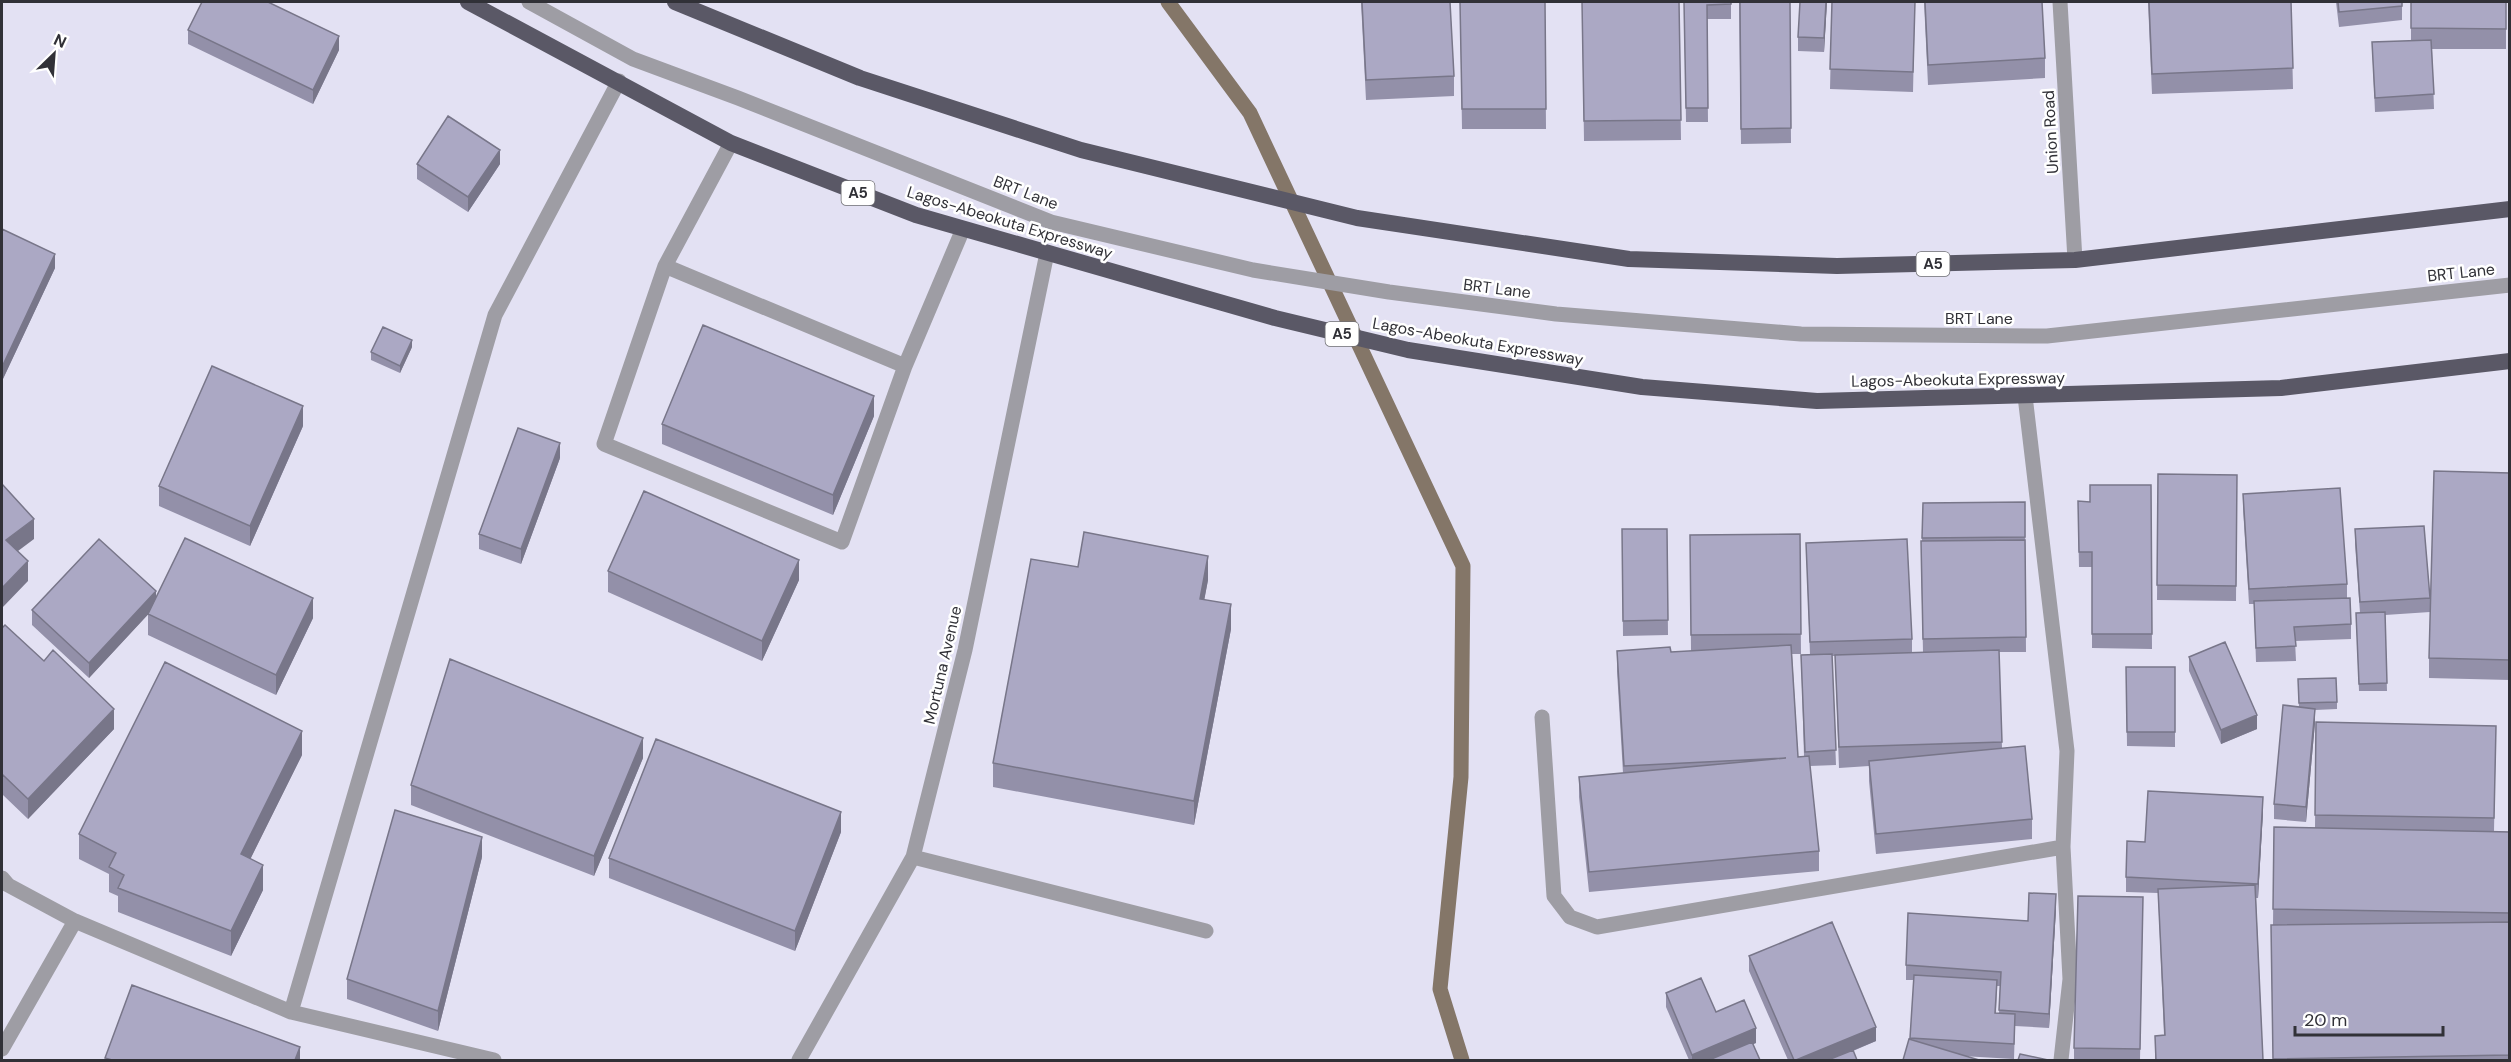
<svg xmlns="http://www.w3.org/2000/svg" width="2511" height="1062" font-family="'DM Sans',sans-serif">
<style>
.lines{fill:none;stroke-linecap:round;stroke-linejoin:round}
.stream{stroke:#847668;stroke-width:15}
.service{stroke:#9e9da4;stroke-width:15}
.minor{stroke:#9e9da4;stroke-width:15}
.trunk{stroke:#5a5866;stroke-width:16}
.wall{fill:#9390a9;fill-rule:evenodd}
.shaded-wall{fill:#787689}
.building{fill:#aba8c4;stroke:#787689;stroke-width:1.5}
.labels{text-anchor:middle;stroke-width:5;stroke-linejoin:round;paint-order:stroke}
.shield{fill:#fff;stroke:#6f6f73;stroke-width:1.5}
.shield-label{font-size:15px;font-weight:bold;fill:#313137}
.street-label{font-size:16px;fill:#313137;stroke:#fff}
</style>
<rect width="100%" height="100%" fill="#e3e1f3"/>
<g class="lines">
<!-- stream -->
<path class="stream" d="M 1168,2 L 1250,113 L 1463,566 L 1461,777 L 1440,989 L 1462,1060"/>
<!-- service -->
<path class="service" d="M 529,2 L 633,59 L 738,98 L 1051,222 L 1253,270 L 1389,292 L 1556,314 L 1801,334 L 2047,336 L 2510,285
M 731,143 L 665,266 L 604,444 L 842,542 L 905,366 L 963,229
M 665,266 L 905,366"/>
<!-- minor -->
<path class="minor" d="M 2060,2 L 2075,260
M 2025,396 L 2067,751 L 2063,847 L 2070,979 L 2061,1060
M 1542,717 L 1554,896 L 1570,917 L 1597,927 L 2063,847
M 913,857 L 1206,931
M 2,878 L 8,885 L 75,921 L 291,1012 L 494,1060
M 291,1012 L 495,315 L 619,81
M 2,1049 L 75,921
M 799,1060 L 913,857 L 965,650 L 1047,253"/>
<!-- trunk -->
<path class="trunk" d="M 468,2 L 731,143 L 916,215 L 1275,318 L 1408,350 L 1642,387 L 1817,401 L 2281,388 L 2510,361
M 675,2 L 860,78 L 1081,150 L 1357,218 L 1629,259 L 1837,266 L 2075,260 L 2510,209"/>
</g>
<!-- wall -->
<path class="wall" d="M 1361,2 L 1450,2 L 1454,76 L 1454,96 L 1366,100 Z
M 1460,2 L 1545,2 L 1546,129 L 1462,129 Z
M 1582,2 L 1679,2 L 1681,140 L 1584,141 Z
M 1684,2 L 1731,2 L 1731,19 L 1707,19 L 1708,122 L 1686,122 Z
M 1739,2 L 1790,2 L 1791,143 L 1741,144 Z
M 1827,2 L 1824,52 L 1798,51 L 1798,37 Z
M 1832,2 L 1915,2 L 1913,92 L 1830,89 Z
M 1924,2 L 2042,2 L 2045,58 L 2045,78 L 1928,85 Z
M 2148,2 L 2291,2 L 2293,89 L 2152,94 Z
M 2336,2 L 2402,2 L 2402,20 L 2339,27 Z
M 2411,2 L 2506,2 L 2506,49 L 2432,49 L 2434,109 L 2375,112 L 2372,42 L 2411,41 Z
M 188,30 L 339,50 L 313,104 L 188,44 Z
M 417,164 L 500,164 L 468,212 L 417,179 Z
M 2,229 L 55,268 L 2,381 Z
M 412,347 L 400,373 L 371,360 L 371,352 Z
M 874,416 L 833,515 L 662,444 L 662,424 Z
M 303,426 L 250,546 L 159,506 L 159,486 Z
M 560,458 L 521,564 L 479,549 L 479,534 Z
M 2510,473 L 2510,680 L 2429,678 L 2429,658 Z
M 2158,474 L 2237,475 L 2236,601 L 2157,600 Z
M 2151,485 L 2152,649 L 2092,648 L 2092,567 L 2079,567 L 2078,516 L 2090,502 Z
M 2243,494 L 2347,584 L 2347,599 L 2351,624 L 2351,639 L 2295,641 L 2296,661 L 2256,662 L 2254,604 L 2249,604 L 2243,508 Z
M 2025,502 L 2026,652 L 1999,652 L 2002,748 L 2032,819 L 2032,839 L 1876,854 L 1869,781 L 1869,766 L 1839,768 L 1835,656 L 1832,656 L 1836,765 L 1810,766 L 1819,851 L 1819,871 L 1589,892 L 1579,797 L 1579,777 L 1623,773 L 1617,671 L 1617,651 L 1671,652 L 1691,651 L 1690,535 L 1800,534 L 1801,654 L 1792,654 L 1798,757 L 1804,756 L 1801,655 L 1810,655 L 1806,543 L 1912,639 L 1912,653 L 1923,652 L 1921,556 L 1922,541 L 1923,503 Z
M 1622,529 L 1667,529 L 1668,635 L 1623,636 Z
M 2355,529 L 2430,598 L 2430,612 L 2385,615 L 2387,691 L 2359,691 L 2356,613 L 2360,613 L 2355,544 Z
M 1078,567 L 1208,580 L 1204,600 L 1231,629 L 1194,825 L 993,787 L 993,763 Z
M 608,571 L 799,580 L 762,661 L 608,592 Z
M 156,598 L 313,618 L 276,695 L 148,635 L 148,614 L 89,678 L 32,625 L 32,610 Z
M 2,628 L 114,729 L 28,819 L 3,795 L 2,796 Z
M 2189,657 L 2257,729 L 2221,744 L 2189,671 Z
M 2126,667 L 2175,667 L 2175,747 L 2127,746 Z
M 2298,686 L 2337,702 L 2337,709 L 2315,710 L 2315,723 L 2306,822 L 2274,819 L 2274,804 L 2299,707 Z
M 2316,722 L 2496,726 L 2494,831 L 2510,832 L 2510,1060 L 2273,1060 L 2271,925 L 2273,925 L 2274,827 L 2315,828 Z
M 302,755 L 250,859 L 263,890 L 231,956 L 118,912 L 118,896 L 109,892 L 109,874 L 79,859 L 79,834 Z
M 643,758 L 594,876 L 411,805 L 411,785 Z
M 2263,812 L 2258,898 L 2256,898 L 2263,1060 L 2155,1060 L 2155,1036 L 2164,1035 L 2158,893 L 2126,892 L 2126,877 L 2145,842 Z
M 841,832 L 795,951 L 609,878 L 609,858 Z
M 482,857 L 438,1031 L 347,999 L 347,979 Z
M 2143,897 L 2140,1060 L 2074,1060 L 2074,1048 Z
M 2056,909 L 2049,1028 L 2015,1026 L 2014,1059 L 1962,1056 L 1910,1039 L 1914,980 L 1906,980 L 1906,965 L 2028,921 ZM 1997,986 L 2000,986 L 1999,1013 L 1996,1013 Z
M 1749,956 L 1876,1041 L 1853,1051 L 1857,1060 L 1788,1060 L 1749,971 Z
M 1666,993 L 1716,1012 L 1756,1043 L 1753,1044 L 1760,1060 L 1689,1060 L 1666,1007 Z"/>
<!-- shaded-wall -->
<path class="shaded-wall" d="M 1826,2 L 1827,2 L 1824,52 L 1824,38 Z
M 339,36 L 339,50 L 313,104 L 313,90 Z
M 500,150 L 500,164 L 468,212 L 468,197 Z
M 55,254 L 55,268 L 2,381 L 2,367 Z
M 412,340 L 412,347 L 400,373 L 400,366 Z
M 874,396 L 874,416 L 833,515 L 833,495 Z
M 303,406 L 303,426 L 250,546 L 250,526 Z
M 560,443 L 560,458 L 521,564 L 521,549 Z
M 34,519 L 34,539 L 6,560 L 6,540 Z
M 1208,556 L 1208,580 L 1200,623 L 1200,599 Z
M 799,560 L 799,580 L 762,661 L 762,641 Z
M 28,561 L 28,581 L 2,608 L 2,588 Z
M 156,591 L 156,606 L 89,678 L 89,663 Z
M 313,598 L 313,618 L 276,695 L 276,675 Z
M 1231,604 L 1231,629 L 1194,825 L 1194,801 Z
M 114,709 L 114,729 L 28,819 L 28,799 Z
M 2315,709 L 2315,723 L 2306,822 L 2306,807 Z
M 2257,715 L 2257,729 L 2221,744 L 2221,730 Z
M 302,731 L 302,755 L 241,878 L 241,854 Z
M 643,738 L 643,758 L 594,876 L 594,856 Z
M 3,775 L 3,795 L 2,796 L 2,776 Z
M 2263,797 L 2263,812 L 2258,898 L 2258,884 Z
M 841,812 L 841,832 L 795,951 L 795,931 Z
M 482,837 L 482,857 L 438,1031 L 438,1011 Z
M 263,865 L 263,890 L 231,956 L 231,931 Z
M 2056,894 L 2056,909 L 2049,1028 L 2049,1014 Z
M 1876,1027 L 1876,1041 L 1830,1060 L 1796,1060 Z
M 1756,1028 L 1756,1043 L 1713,1060 L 1692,1060 L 1692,1055 Z
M 300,1047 L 300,1060 L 295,1060 Z"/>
<!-- building -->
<path class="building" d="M 202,2 L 268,2 L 339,36 L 313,90 L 188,30 Z
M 1362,2 L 1450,2 L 1454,76 L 1366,80 Z
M 1460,2 L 1545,2 L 1546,109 L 1462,109 Z
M 1582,2 L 1679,2 L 1681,120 L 1584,121 Z
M 1684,2 L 1731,2 L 1731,4 L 1707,5 L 1708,108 L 1686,108 Z
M 1740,2 L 1790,2 L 1791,128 L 1741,129 Z
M 1800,2 L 1826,2 L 1824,38 L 1798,37 Z
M 1832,2 L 1915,2 L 1913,72 L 1830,69 Z
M 1925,2 L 2042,2 L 2045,58 L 1928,65 Z
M 2149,2 L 2291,2 L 2293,68 L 2152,74 Z
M 2338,2 L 2402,2 L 2402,6 L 2339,12 Z
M 2411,2 L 2506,2 L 2506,29 L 2411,28 Z
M 2431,40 L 2434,94 L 2375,98 L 2372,42 Z
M 448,116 L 500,150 L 468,197 L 417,164 Z
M 2,229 L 55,254 L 2,367 Z
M 703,325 L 874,396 L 833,495 L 662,424 Z
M 383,327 L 412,340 L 400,366 L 371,352 Z
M 212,366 L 303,406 L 250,526 L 159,486 Z
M 518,428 L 560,443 L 521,549 L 479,534 Z
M 2434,471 L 2510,473 L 2510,660 L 2429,658 Z
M 2158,474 L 2237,475 L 2236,586 L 2157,585 Z
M 2,484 L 34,519 L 6,540 L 28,561 L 2,588 Z
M 2090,485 L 2151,485 L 2152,634 L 2092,634 L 2092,552 L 2079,552 L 2078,501 L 2090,502 Z
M 2340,488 L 2347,584 L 2249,589 L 2243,494 Z
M 644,491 L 799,560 L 762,641 L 608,571 Z
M 2025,502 L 2025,537 L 1922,538 L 1923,503 Z
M 2424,526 L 2430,598 L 2360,602 L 2355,529 Z
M 1622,529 L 1667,529 L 1668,620 L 1623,621 Z
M 1084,532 L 1208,556 L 1200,599 L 1231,604 L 1194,801 L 993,763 L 1031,559 L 1078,567 Z
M 1800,534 L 1801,634 L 1691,635 L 1690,535 Z
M 185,538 L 313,598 L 276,675 L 148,614 Z
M 99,539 L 156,591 L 89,663 L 32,610 Z
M 1907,539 L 1912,639 L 1810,642 L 1806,543 Z
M 2025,540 L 2026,637 L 1923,639 L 1921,541 Z
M 2350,598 L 2351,624 L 2294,627 L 2296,646 L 2256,648 L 2254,601 Z
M 2385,612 L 2387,683 L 2359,684 L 2356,613 Z
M 5,625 L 44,661 L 53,650 L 114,709 L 28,799 L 3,775 L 2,776 L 2,628 Z
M 2225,642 L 2257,715 L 2221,730 L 2189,657 Z
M 1791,645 L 1798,757 L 1809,756 L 1819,851 L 1589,872 L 1579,777 L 1786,758 L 1624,766 L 1617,651 L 1670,647 L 1671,652 Z
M 1999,650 L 2002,742 L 1839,747 L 1835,655 Z
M 1832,654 L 1836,750 L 1805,752 L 1801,655 Z
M 450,659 L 643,738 L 594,856 L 411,785 Z
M 165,662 L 302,731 L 241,854 L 263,865 L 231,931 L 118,888 L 124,875 L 109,867 L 116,853 L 79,834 Z
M 2126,667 L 2175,667 L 2175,732 L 2127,732 Z
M 2336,678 L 2337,702 L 2299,703 L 2298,679 Z
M 2283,705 L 2315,709 L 2306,807 L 2274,804 Z
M 2316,722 L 2496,726 L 2494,818 L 2315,815 Z
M 656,739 L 841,812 L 795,931 L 609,858 Z
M 2025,746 L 2032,819 L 1876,834 L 1869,761 Z
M 2148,791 L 2263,797 L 2258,884 L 2126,877 L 2127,841 L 2145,842 Z
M 395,810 L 482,837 L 438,1011 L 347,979 Z
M 2274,827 L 2510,832 L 2510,913 L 2273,909 Z
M 2255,885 L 2263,1060 L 2156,1060 L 2155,1036 L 2165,1035 L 2158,889 Z
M 2029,893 L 2056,894 L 2049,1014 L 1999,1010 L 2001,972 L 1906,965 L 1908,913 L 2028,921 Z
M 2078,896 L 2143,897 L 2140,1049 L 2074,1048 Z
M 1832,922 L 1876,1027 L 1796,1060 L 1794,1060 L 1749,956 Z
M 2510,922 L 2510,1055 L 2273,1059 L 2271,925 Z
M 1914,975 L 1997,980 L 1995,1013 L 2015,1014 L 2014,1044 L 1910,1038 Z
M 1701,978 L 1716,1012 L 1744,1000 L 1756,1028 L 1692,1055 L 1666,993 Z
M 132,985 L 300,1047 L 295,1060 L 112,1060 L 105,1058 Z
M 1909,1039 L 1979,1060 L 1903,1060 Z
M 1752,1042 L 1760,1060 L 1709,1060 Z
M 1853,1050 L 1857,1060 L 1828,1060 Z
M 2020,1054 L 2048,1060 L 2018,1060 Z"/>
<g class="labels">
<!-- shield labels -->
<g class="shield">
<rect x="841.5" y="181" width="33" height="24" rx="4.5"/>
<rect x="1916.5" y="252" width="33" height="24" rx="4.5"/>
<rect x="1325.5" y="322" width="33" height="24" rx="4.5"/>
</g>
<g class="shield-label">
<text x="858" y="198">A5</text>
<text x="1933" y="269">A5</text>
<text x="1342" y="339">A5</text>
</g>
<!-- street labels -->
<g class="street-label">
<text transform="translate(2050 132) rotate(-93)" y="6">Union Road</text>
<text transform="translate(1026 192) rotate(21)" y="6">BRT Lane</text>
<text transform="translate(1010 222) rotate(17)" y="6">Lagos-Abeokuta Expressway</text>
<text transform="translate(2461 272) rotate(-6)" y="6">BRT Lane</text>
<text transform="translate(1497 288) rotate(7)" y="6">BRT Lane</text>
<text x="1979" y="324">BRT Lane</text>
<text transform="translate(1478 341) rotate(10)" y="6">Lagos-Abeokuta Expressway</text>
<text transform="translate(1958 379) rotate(-1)" y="6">Lagos-Abeokuta Expressway</text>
<text transform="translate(942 665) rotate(-77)" y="6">Mortuna Avenue</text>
</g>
</g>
<!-- border -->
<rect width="2511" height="1062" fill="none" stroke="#313137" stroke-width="6"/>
<!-- north arrow -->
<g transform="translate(54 54) rotate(25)" stroke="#ffffff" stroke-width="4.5" paint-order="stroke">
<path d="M0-4.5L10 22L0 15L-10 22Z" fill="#313137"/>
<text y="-9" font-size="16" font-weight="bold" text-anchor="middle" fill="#313137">N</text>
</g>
<!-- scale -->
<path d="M2295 1026v9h148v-9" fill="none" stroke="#313137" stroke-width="3"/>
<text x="2304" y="1026" font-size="18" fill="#313137" stroke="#ffffff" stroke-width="4.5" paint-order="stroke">20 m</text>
</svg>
